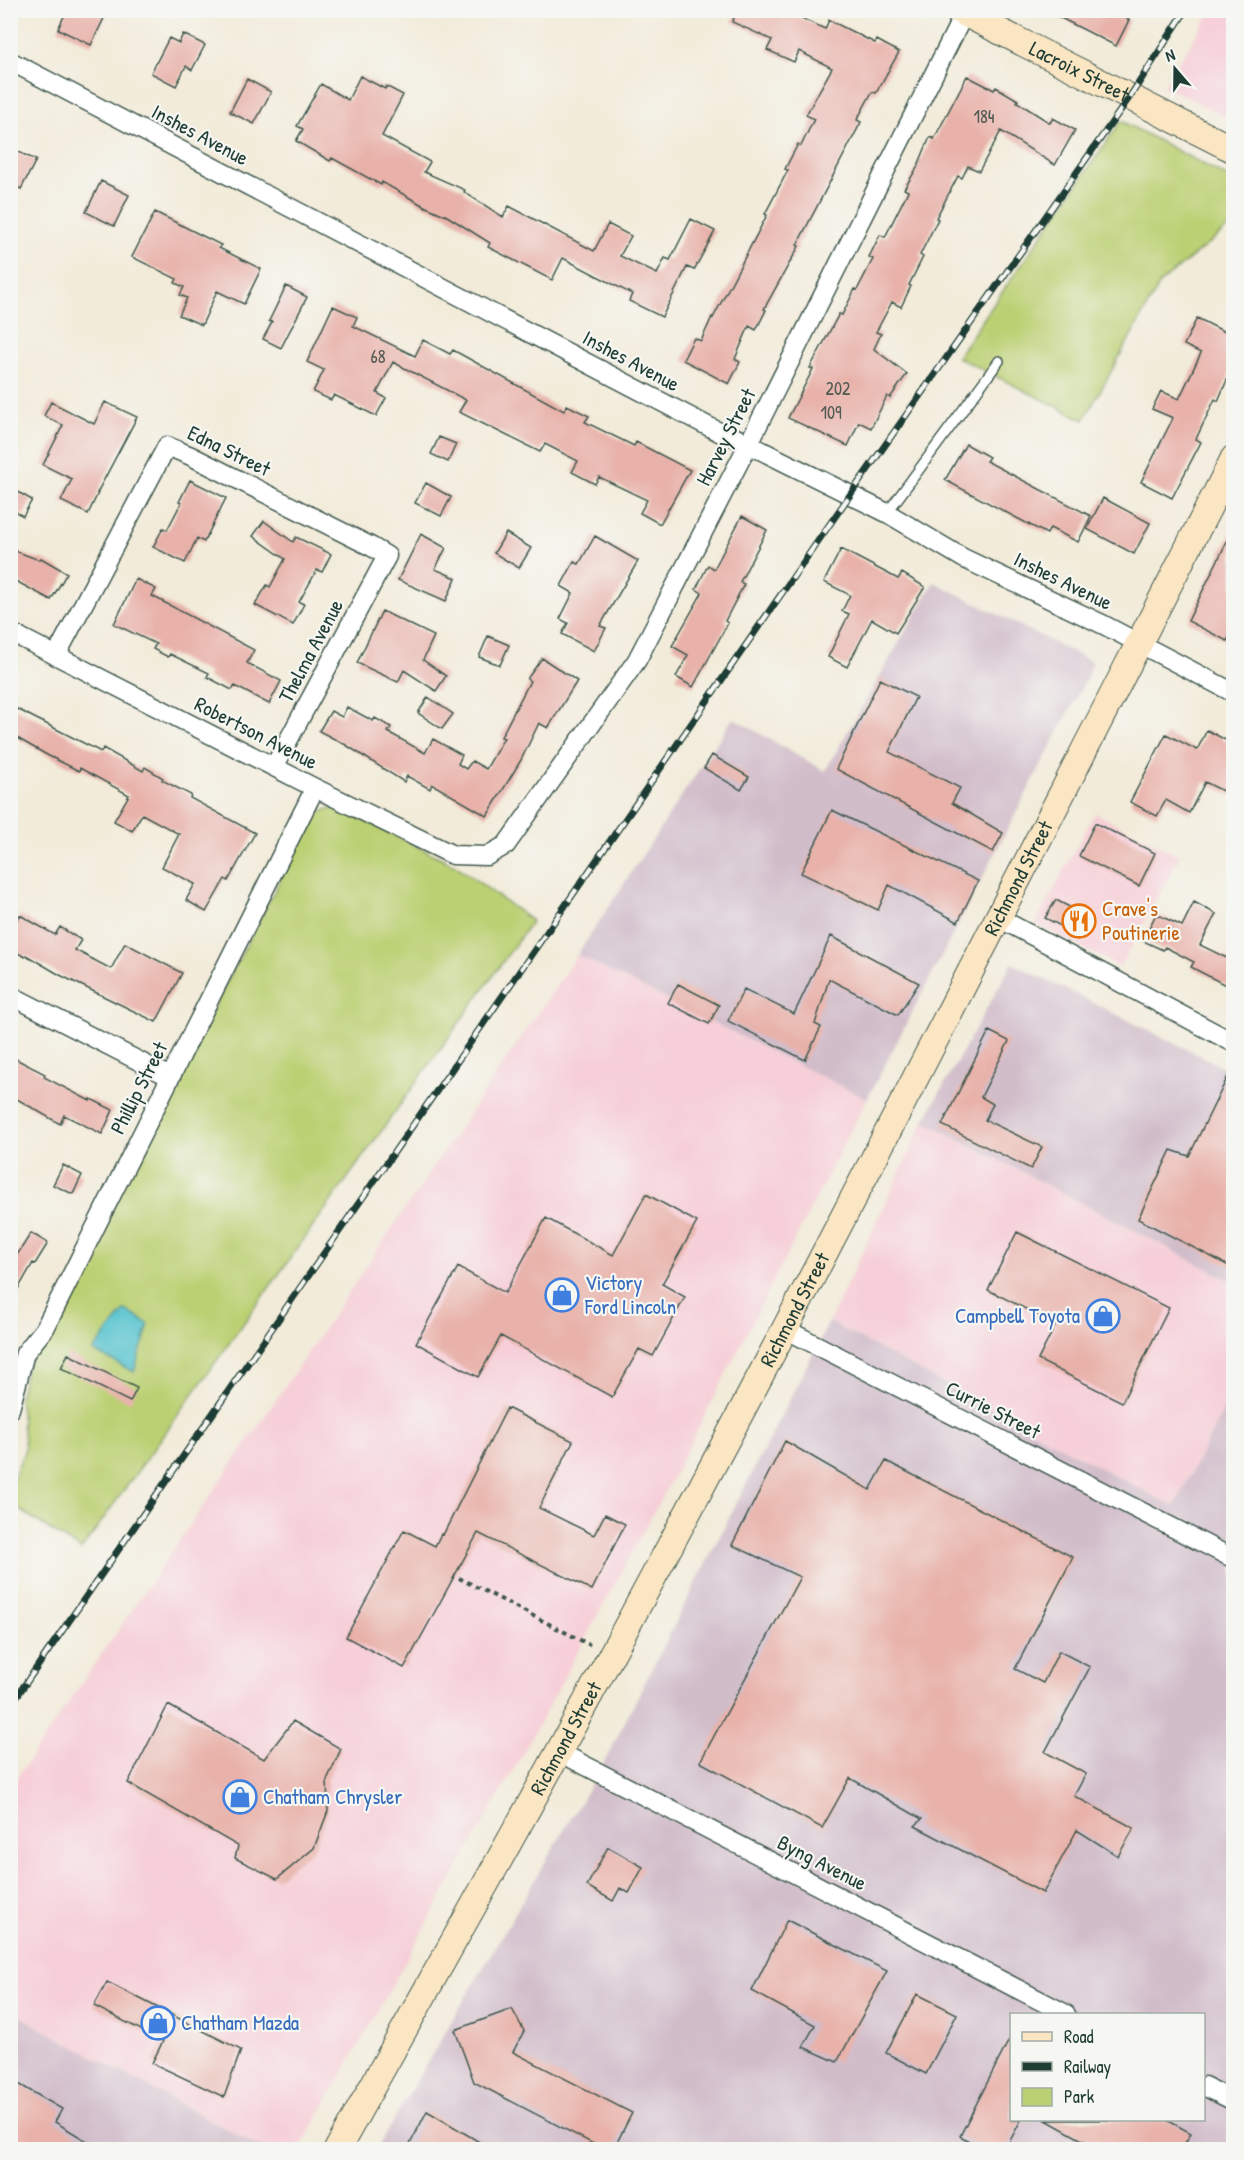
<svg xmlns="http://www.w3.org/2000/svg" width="1244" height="2160" font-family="'Patrick Hand',sans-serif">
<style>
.built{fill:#f6cfd8}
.industrial{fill:#d1bdca;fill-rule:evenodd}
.green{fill:#bbd073;stroke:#6d8654;stroke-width:1.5}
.water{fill:#56c3ce;stroke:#3a8081;stroke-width:1.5}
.building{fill:#e8b2aa}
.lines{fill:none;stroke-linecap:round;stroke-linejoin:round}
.service-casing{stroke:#3f574d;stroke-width:12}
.minor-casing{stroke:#3f574d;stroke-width:21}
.secondary-casing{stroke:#3f574d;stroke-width:28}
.path{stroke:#3f574d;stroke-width:4;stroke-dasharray:4.5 4.5;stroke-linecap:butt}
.service{stroke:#fff;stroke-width:9}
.minor{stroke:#fff;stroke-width:18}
.secondary{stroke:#fbe6c4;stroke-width:26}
.rail-casing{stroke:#1f3d34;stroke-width:7}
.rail{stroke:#f6f6f2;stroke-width:4.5;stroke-dasharray:14;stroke-linecap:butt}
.labels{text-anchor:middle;stroke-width:4.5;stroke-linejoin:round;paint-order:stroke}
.number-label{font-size:18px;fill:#515a52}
.street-label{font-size:21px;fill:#1f3d34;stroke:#f6f6f2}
.food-label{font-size:21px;fill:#c56008;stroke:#f6f6f2;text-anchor:start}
.shop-label{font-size:21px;fill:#366cbe;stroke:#f6f6f2;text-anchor:start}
</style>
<rect width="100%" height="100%" fill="#f6f6f2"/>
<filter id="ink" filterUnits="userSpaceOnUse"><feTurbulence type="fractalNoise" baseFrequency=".0167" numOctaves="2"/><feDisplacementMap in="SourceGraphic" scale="12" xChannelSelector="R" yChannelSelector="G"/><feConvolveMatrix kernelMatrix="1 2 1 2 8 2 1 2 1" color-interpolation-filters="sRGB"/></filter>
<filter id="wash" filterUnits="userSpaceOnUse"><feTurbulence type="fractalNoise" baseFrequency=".008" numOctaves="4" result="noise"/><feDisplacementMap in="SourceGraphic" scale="24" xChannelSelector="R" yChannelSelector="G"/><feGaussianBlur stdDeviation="1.35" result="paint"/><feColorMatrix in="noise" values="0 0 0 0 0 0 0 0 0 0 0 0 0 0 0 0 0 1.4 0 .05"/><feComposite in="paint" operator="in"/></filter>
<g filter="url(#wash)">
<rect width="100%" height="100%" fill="#f2ebd9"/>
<!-- built -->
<path class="built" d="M 1211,11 L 1233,11 L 1233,120 L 1164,86 Z
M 1095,813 L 1180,856 L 1120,967 L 1035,924 Z
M 577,955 L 867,1099 L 673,1477 L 522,1755 L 300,2149 L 263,2149 L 11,2012 L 11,1786 L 267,1413 Z
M 924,1121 L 1233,1282 L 1233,1391 L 1174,1507 L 829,1322 Z"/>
<!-- industrial -->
<path class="industrial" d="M 934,582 L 1092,662 L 1088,675 L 867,1099 L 577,955 L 733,718 L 825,771 Z
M 1012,963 L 1233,1072 L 1233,1282 L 924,1121 Z
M 829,1322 L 1174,1507 L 1233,1391 L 1233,2149 L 376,2150 L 607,1757 ZM 1012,2014 L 1204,2014 L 1204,2120 L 1012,2120 Z
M 11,2012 L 263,2149 L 11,2149 Z"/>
<!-- green -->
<path class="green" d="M 1121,121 L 1233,180 L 1233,224 L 1161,282 L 1084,420 L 957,357 Z
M 335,806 L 455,865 L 532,921 L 81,1550 L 11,1504 L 11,1484 L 25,1449 L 19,1397 L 27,1366 L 314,815 Z"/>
<!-- water -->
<path class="water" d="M 125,1310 L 149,1324 L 134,1372 L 93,1351 Z"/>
<g id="blocks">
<!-- building -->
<path class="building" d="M 67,10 L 108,10 L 91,45 L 58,29 Z
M 738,10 L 783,10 L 825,29 L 829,20 L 875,43 L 877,40 L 899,52 L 876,93 L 872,92 L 857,120 L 861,122 L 797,245 L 799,246 L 764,309 L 766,310 L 756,330 L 749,326 L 735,359 L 740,362 L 729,384 L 683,360 L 694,338 L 701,341 L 712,317 L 713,318 L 767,215 L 765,214 L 788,170 L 785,169 L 798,144 L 801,146 L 814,119 L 806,115 L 832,68 L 799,51 L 794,62 L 767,50 L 772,40 L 732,22 Z
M 1045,10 L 1129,10 L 1125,18 L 1129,20 L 1116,46 Z
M 183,34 L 205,45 L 192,70 L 186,66 L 176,86 L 151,73 L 169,38 L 179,43 Z
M 360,76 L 385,89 L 386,86 L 403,95 L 382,136 L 430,162 L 424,172 L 465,190 L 464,192 L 503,217 L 509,206 L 594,251 L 608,224 L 631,236 L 620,256 L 657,274 L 665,258 L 670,260 L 691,219 L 715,231 L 694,270 L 687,267 L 662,317 L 629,301 L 632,294 L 563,258 L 552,280 L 488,247 L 490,243 L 447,216 L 424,206 L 382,182 L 381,185 L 332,158 L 330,161 L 296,141 L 303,129 L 297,126 L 321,84 L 348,100 Z
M 967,76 L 994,90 L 996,87 L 1018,100 L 1017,102 L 1050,123 L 1053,118 L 1075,130 L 1055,165 L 1001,131 L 979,171 L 968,166 L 962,178 L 958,176 L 936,218 L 938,219 L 920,255 L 923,257 L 909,285 L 911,286 L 901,307 L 892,302 L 876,332 L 881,334 L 874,349 L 907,374 L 890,398 L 887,396 L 871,428 L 859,422 L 848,446 L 788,418 L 813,369 L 810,368 L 839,314 L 842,315 L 855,289 L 857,290 L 873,259 L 869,257 L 880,235 L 885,237 L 908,191 L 904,189 L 917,168 L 930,137 L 934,139 Z
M 247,79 L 271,92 L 254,124 L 230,112 Z
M 10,148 L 36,160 L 21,189 L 10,184 Z
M 101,181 L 129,195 L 114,226 L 86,212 Z
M 155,212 L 221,245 L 219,248 L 261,269 L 244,304 L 217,291 L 202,325 L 179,315 L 187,298 L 180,295 L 184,287 L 175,283 L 177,279 L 132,257 Z
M 286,286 L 307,297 L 281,348 L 263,339 L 272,322 L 269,321 Z
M 333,306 L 357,317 L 353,326 L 415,356 L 423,340 L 450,354 L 453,350 L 564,411 L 567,405 L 589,416 L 585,422 L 634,446 L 636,442 L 690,470 L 660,524 L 640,513 L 647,500 L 599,477 L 595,484 L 572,472 L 578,461 L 545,444 L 540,452 L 459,412 L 466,400 L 393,362 L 377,393 L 386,398 L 376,416 L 334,395 L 331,400 L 313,392 L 324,370 L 307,362 Z
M 1197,318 L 1233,336 L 1233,366 L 1218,401 L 1215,399 L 1196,439 L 1201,442 L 1172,498 L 1141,482 L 1173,418 L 1152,409 L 1161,391 L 1179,399 L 1201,353 L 1184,345 Z
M 51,402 L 94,424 L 105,402 L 137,417 L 97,493 L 98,493 L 88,514 L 61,501 L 72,479 L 43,465 L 63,425 L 44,416 Z
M 439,437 L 456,444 L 448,462 L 431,454 Z
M 966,444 L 989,457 L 986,461 L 1091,516 L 1078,542 L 1050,528 L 1047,534 L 945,480 Z
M 190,480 L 226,498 L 204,542 L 197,538 L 185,563 L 153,547 L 163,528 L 167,530 L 181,503 L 179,502 Z
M 426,483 L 451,497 L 441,516 L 415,503 Z
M 18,492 L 32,500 L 23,516 L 10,509 Z
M 1103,498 L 1150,523 L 1134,554 L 1087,529 Z
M 742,516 L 767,530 L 740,582 L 744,584 L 725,621 L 728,623 L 693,687 L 676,677 L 688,655 L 672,646 L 702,593 L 696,589 L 708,565 L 714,569 Z
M 264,521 L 293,542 L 296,537 L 331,554 L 322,572 L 317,570 L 299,602 L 304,604 L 293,625 L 255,605 L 267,585 L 270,587 L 285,559 L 253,536 Z
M 1233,529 L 1233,629 L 1227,641 L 1188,621 Z
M 506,533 L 531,548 L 519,568 L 494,553 Z
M 421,534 L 446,548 L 435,569 L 456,578 L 446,601 L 398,580 Z
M 595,536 L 638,561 L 600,626 L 606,628 L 594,651 L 562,634 L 568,623 L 560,619 L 573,593 L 561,586 L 574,562 L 579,564 Z
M 10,549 L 39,560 L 41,558 L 67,573 L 51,600 L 10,578 Z
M 841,549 L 898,579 L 902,573 L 925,587 L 896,633 L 872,619 L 847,667 L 828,657 L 849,614 L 842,611 L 850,595 L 824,582 Z
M 136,579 L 156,589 L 152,596 L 254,650 L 247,663 L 281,681 L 269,704 L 235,686 L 232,690 L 207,677 L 209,673 L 170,654 L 168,657 L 153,649 L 156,644 L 114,624 Z
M 382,611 L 434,636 L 423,660 L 446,676 L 436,691 L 404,670 L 398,682 L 357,663 Z
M 488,636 L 509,645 L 500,665 L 479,657 Z
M 542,658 L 577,681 L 548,728 L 539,723 L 521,760 L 487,816 L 432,784 L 430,789 L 407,776 L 404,782 L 346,745 L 319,731 L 331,711 L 342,717 L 347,707 L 373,721 L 375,718 L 391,727 L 388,732 L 425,753 L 433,739 L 462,755 L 458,764 L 466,769 L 472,761 L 486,769 L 504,738 L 501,737 L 530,681 L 527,679 Z
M 880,679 L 916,697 L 889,752 L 960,788 L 952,803 L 1003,833 L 993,852 L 836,769 Z
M 428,697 L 453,714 L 442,729 L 418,713 Z
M 15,708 L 101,752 L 103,748 L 143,771 L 145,767 L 163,778 L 162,780 L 191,795 L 190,798 L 255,833 L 228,881 L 225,879 L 206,912 L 186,900 L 195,884 L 162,867 L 179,834 L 142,814 L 132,831 L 114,821 L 129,795 L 80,768 L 79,771 L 47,755 L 10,734 L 10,717 Z
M 1207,730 L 1233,744 L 1233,796 L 1205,782 L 1189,813 L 1166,800 L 1157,816 L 1130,802 L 1166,734 L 1197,750 Z
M 712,755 L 749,777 L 741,790 L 704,768 Z
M 832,810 L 978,881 L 958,922 L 889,885 L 878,910 L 801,873 Z
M 1095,823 L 1155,853 L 1139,886 L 1079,856 Z
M 1056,900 L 1089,917 L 1079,935 L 1045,918 Z
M 1194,902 L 1216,914 L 1200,945 L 1233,961 L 1233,989 L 1191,967 L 1194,962 L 1165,947 L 1163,950 L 1143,941 L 1156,914 L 1182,926 Z
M 20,915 L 55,935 L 60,927 L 81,940 L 75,950 L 111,969 L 125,943 L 182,973 L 156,1022 L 60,975 L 26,955 L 25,957 L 10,949 L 10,931 Z
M 831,936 L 919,983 L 898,1015 L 829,979 L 815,1024 L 821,1027 L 805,1060 L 728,1021 L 744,989 L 794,1014 Z
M 678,984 L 719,1005 L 709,1024 L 668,1003 Z
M 989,1031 L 1009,1041 L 981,1097 L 993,1104 L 985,1120 L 1042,1147 L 1031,1169 L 942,1125 Z
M 10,1056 L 45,1074 L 44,1077 L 90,1101 L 91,1099 L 113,1110 L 102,1134 L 64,1115 L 60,1124 L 10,1095 Z
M 1233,1066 L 1233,1268 L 1138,1219 L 1171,1150 L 1189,1156 Z
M 63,1165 L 82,1175 L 73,1194 L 53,1185 Z
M 646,1194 L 697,1222 L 662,1284 L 685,1297 L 653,1356 L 639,1349 L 612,1397 L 501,1336 L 478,1377 L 416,1343 L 458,1267 L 505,1293 L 546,1218 L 613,1255 Z
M 1017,1232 L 1169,1308 L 1122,1402 L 1038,1360 L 1056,1324 L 988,1290 Z
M 31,1233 L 48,1243 L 35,1264 L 33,1263 L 10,1303 L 10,1266 Z
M 68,1354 L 137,1388 L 130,1402 L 61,1368 Z
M 507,1408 L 573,1441 L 539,1508 L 594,1535 L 605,1514 L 625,1524 L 592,1590 L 478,1533 L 404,1668 L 346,1637 L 404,1530 L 435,1546 L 441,1534 L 443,1535 Z
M 785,1441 L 870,1490 L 886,1461 L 1073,1557 L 1015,1669 L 1043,1683 L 1059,1651 L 1090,1667 L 1045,1752 L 1086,1774 L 1074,1796 L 1134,1828 L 1118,1856 L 1077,1830 L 1043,1893 L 915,1826 L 922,1819 L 850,1778 L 822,1828 L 700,1762 L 800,1577 L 732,1545 Z
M 168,1705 L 264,1759 L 293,1721 L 341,1749 L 327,1780 L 328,1811 L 314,1848 L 277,1879 L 235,1858 L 238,1846 L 128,1783 Z
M 608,1847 L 643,1867 L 629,1893 L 620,1888 L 613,1901 L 587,1886 Z
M 787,1920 L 887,1971 L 837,2062 L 803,2047 L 815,2025 L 752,1991 Z
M 107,1982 L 241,2050 L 224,2097 L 152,2063 L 163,2041 L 94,2006 Z
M 917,1994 L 957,2014 L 926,2074 L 886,2053 Z
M 512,2009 L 524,2031 L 513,2052 L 632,2113 L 613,2150 L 605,2150 L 474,2082 L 455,2030 Z
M 1011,2036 L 1011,2120 L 1021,2120 L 1005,2150 L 985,2150 L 960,2136 Z
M 10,2079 L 62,2109 L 55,2122 L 102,2150 L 10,2150 Z
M 427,2111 L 493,2150 L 407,2150 Z
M 1046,2120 L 1167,2120 L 1191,2133 L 1181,2150 L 1100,2150 Z"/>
</g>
</g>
<g filter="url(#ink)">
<use href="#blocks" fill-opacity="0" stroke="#3f574d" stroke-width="1.5"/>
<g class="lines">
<defs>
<path id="service" d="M 887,513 L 999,361"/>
<path id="minor" d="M 10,61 L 721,433 L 734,437 L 887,513 L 963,558 L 1104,625 L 1234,693
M 10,632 L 315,788 L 453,855 L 487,856 L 506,845 L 637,660 L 748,445 L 966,10
M 56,656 L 167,446 L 191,456 L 372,547 L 387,556 L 274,767
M 999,918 L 1234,1043
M 10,995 L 170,1077
M 785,1329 L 1234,1559
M 10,1409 L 25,1353 L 45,1328 L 315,788
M 559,1752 L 1066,2014
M 1204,2086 L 1234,2101"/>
<g id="secondary">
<path id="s1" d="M 958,10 L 1234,150"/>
<path id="s2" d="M 337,2150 C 410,2018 485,1887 557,1755 C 791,1327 1011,892 1234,458"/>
</g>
</defs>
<!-- service casing -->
<use href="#service" class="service-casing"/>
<!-- minor casing -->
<use href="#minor" class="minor-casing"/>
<!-- secondary casing -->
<use href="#secondary" class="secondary-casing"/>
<!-- path -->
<path class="path" d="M 459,1578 L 590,1645"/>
<!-- service -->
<use href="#service" class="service"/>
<!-- minor -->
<use href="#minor" class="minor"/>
<!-- secondary -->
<use href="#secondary" class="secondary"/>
<defs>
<path id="rail" d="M 10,1706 L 850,495 L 1129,98 L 1186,10"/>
</defs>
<!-- rail casing -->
<use href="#rail" class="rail-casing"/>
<!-- rail -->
<use href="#rail" class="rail"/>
</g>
</g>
<!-- icons -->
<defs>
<symbol id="restaurant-ring" viewBox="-11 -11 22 22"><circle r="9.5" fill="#f6f6f2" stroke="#e8710a" stroke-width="1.5"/><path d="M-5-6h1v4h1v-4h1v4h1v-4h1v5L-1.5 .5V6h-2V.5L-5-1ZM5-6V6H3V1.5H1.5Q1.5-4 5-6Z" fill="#e8710a"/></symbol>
<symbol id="shop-ring" viewBox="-11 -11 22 22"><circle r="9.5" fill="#f6f6f2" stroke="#3f7fe0" stroke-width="1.5"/><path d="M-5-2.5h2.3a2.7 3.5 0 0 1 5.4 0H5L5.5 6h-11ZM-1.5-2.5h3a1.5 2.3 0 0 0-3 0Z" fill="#3f7fe0"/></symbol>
</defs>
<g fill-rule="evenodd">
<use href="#restaurant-ring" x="1060" y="902" width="38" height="38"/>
<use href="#shop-ring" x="543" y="1276" width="38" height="38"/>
<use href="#shop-ring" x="1084" y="1297" width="38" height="38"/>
<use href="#shop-ring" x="221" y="1778" width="38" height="38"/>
<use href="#shop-ring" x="139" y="2004" width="38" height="38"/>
</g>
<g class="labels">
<!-- number labels -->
<g class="number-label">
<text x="984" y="123">184</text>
<text x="378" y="363">68</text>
<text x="838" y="395">202</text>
<text x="831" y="419">109</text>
</g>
<!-- street labels -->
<g class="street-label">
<text dy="7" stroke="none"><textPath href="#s1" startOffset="136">Lacroix Street</textPath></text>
<text transform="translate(200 135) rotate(28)" y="7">Inshes Avenue</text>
<text transform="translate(631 361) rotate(28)" y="7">Inshes Avenue</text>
<text transform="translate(726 437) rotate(-63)" y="7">Harvey Street</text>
<text transform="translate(229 451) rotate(26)" y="7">Edna Street</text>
<text transform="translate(1063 581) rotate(26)" y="7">Inshes Avenue</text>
<text transform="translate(311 651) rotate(-62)" y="7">Thelma Avenue</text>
<text transform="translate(256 733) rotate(27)" y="7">Robertson Avenue</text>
<text dy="7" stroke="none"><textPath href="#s2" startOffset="1443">Richmond Street</textPath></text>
<text transform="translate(139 1088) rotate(-63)" y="7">Phillip Street</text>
<text dy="7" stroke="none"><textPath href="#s2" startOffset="957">Richmond Street</textPath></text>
<text transform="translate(993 1410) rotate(27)" y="7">Currie Street</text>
<text dy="7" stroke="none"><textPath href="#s2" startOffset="471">Richmond Street</textPath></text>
<text transform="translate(822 1863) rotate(27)" y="7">Byng Avenue</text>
</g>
<!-- food labels -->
<g class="food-label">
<text x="1102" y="916">Crave's<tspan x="1102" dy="24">Poutinerie</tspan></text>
</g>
<!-- shop labels -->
<g class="shop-label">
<text x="585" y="1290">Victory<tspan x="585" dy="24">Ford Lincoln</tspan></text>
<text x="1080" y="1323" text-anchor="end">Campbell Toyota</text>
<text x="263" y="1804">Chatham Chrysler</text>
<text x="181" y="2030">Chatham Mazda</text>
</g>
</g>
<!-- margin -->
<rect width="1244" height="2160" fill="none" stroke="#f6f6f2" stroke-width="36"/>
<!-- legend -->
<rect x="1010" y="2013" width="195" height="108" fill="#f6f6f2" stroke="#a0aca6" stroke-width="1.5"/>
<rect x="1022" y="2032" width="30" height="9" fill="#fbe6c4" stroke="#a0aca6" stroke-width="1.5"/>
<text x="1064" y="2043" font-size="18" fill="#1f3d34">Road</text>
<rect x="1022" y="2062" width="30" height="9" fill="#1f3d34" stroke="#a0aca6" stroke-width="1.5"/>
<text x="1064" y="2073" font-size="18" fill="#1f3d34">Railway</text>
<rect x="1022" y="2088" width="30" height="18" fill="#bbd073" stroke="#a0aca6" stroke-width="1.5"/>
<text x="1064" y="2103" font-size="18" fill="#1f3d34">Park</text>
<!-- north arrow -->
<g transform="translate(1175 69) rotate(340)" stroke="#f6f6f2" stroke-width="4.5" paint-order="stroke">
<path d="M0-4.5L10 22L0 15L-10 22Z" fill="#1f3d34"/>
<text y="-9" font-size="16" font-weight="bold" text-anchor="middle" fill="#1f3d34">N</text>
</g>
</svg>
